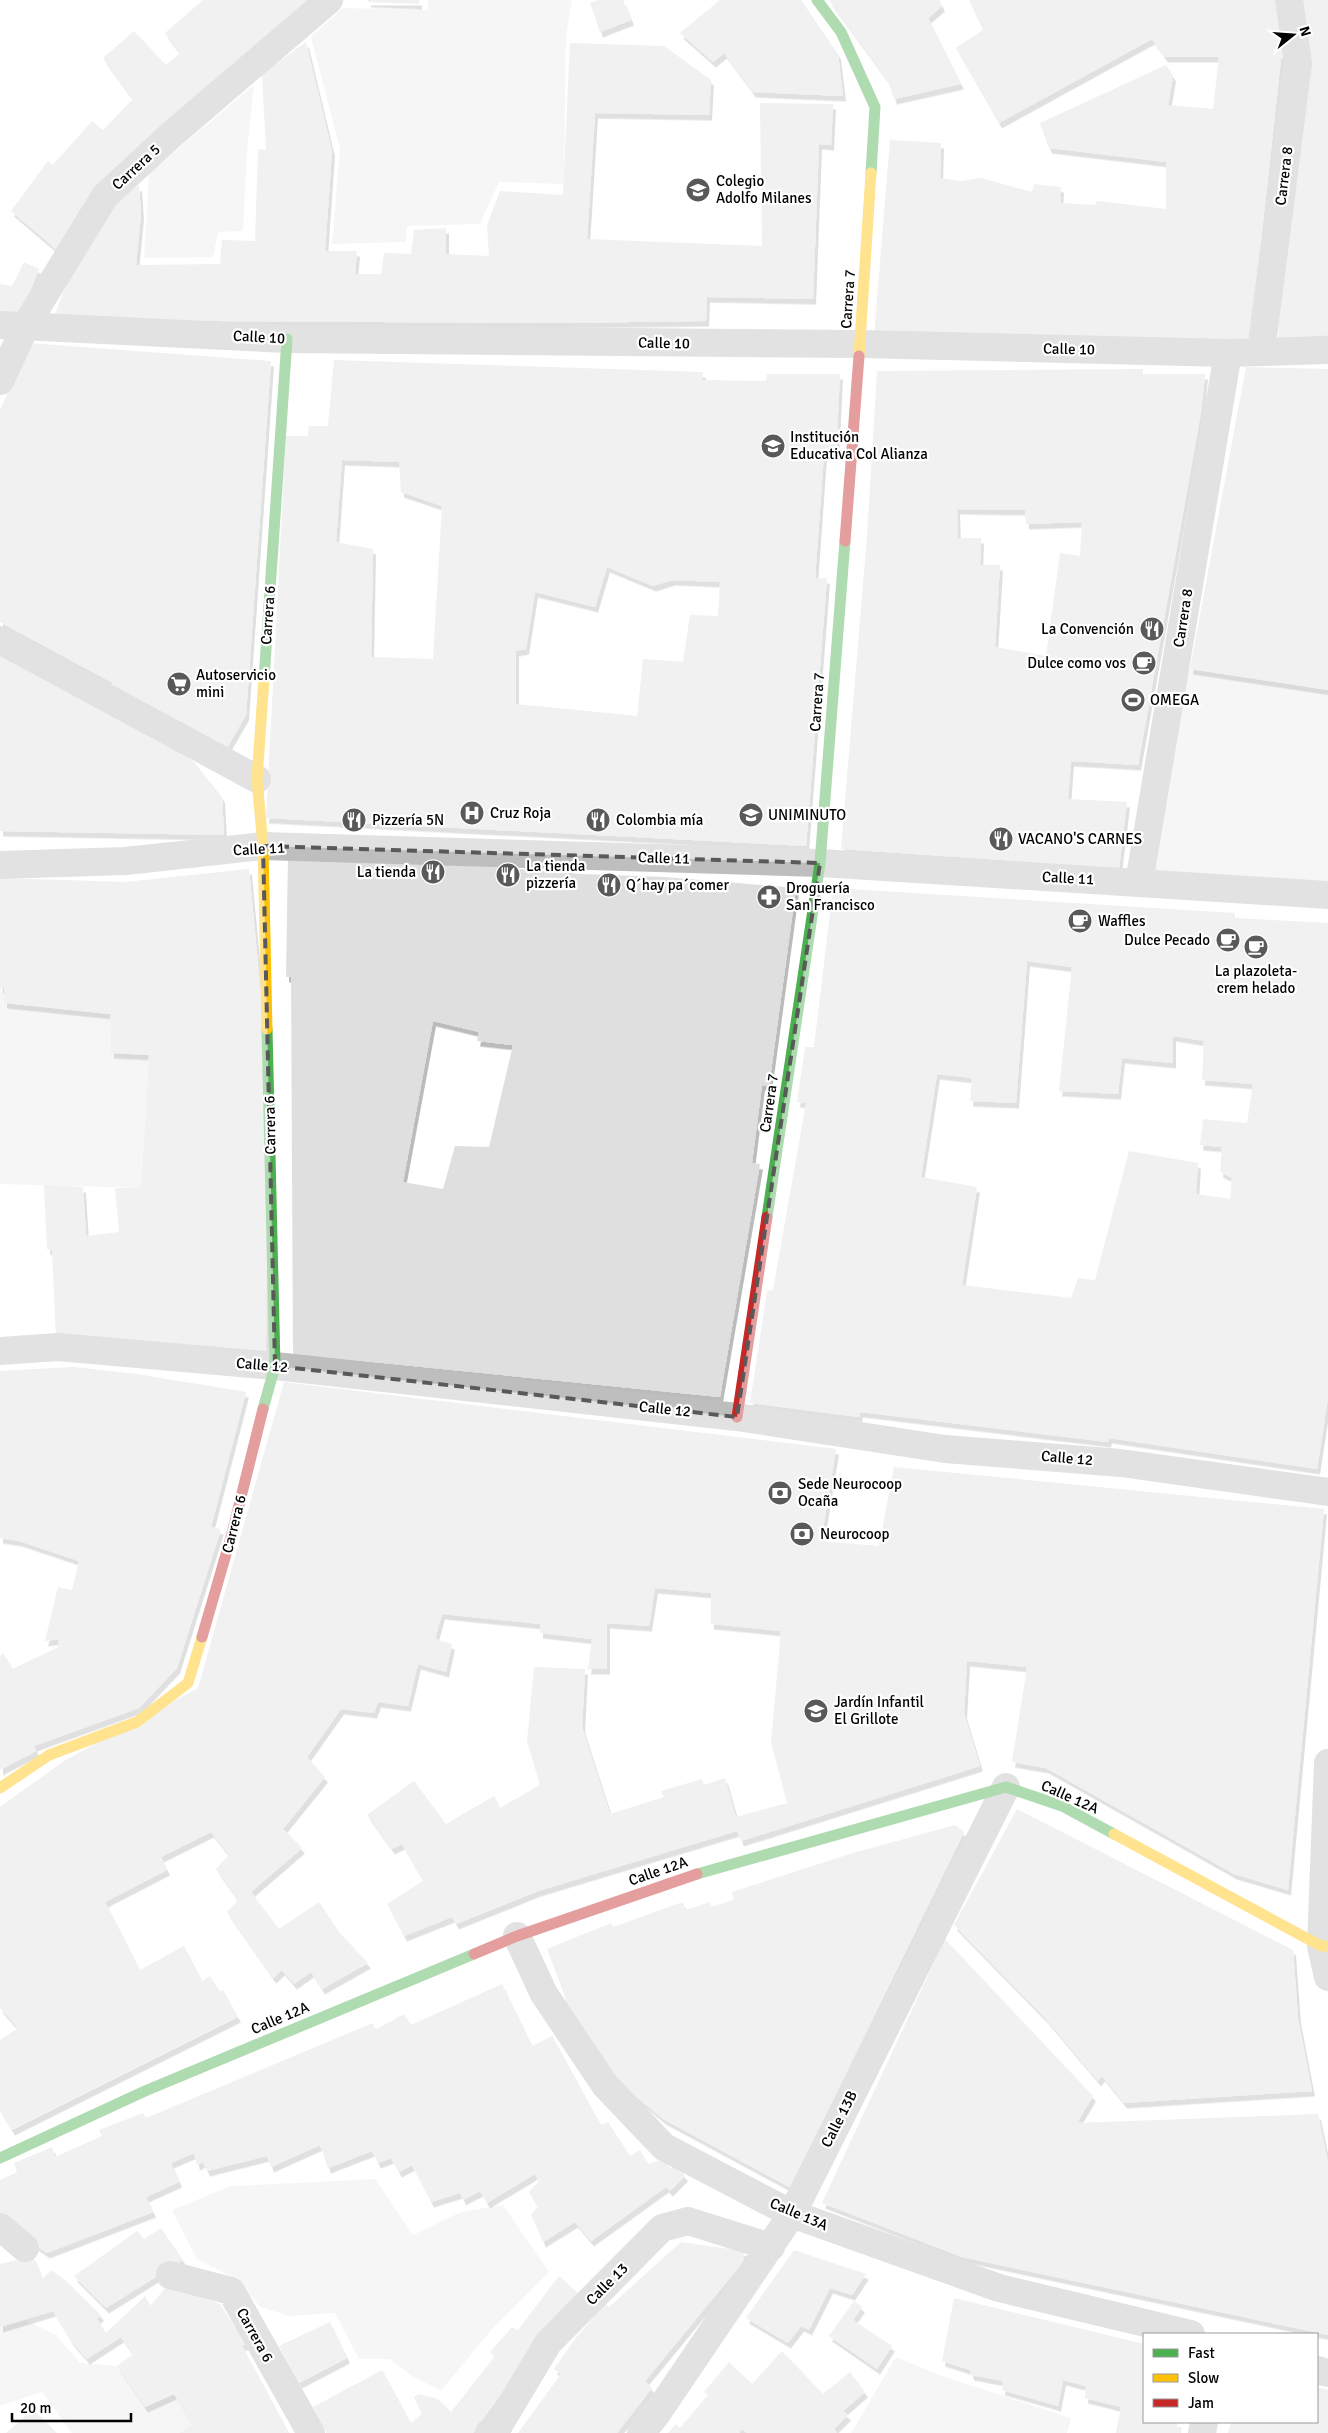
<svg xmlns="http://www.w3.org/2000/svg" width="1328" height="2433" font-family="Signika,sans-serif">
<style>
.green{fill:#ececec}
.building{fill:#dfdfdf;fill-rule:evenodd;filter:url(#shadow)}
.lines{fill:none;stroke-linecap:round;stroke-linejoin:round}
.street{stroke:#bebebe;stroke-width:28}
.fast{stroke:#4caf50;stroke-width:11}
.slow{stroke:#ffc107;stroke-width:11}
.jam{stroke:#c62828;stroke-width:11}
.marked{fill:none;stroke:#595959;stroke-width:4;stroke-dasharray:10 6;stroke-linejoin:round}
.labels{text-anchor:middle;stroke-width:4.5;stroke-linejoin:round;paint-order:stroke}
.street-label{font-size:15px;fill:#000;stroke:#fff}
.poi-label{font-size:15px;fill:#000;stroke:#fff;text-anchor:start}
</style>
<defs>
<filter id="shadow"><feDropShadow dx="3" dy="5.5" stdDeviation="0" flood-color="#0004"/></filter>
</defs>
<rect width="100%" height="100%" fill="#fff"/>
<!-- green -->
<path class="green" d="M 428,0 L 572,0 L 566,35 L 564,184 L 499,182 L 480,224 L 407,226 L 406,242 L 332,244 L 340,149 L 311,37 L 343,8 L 428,10 Z
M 254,85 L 247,151 L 243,231 L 218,232 L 213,257 L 144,258 L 149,173 Z
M 1180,667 L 1328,690 L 1328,889 L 1134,877 Z
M 0,988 L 4,988 L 4,1003 L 110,1014 L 111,1052 L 149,1055 L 141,1188 L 0,1184 Z
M 375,2179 L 413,2235 L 461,2212 L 503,2205 L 549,2272 L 492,2329 L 441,2391 L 412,2376 L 390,2359 L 359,2359 L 335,2313 L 289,2316 L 261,2307 L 232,2277 L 197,2259 L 172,2210 L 231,2186 Z
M 26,2320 L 56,2335 L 80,2363 L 117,2366 L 145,2406 L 174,2394 L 192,2424 L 179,2433 L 72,2433 L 42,2392 L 0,2406 L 0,2327 Z
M 896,2357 L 942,2376 L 1071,2418 L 1067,2433 L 851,2433 Z"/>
<!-- building -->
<path class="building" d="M 203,0 L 310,0 L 127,156 L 57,250 L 11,211 L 48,161 L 53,165 L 92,121 L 103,130 L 133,99 L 103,58 L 134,31 L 166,65 L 180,53 L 165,33 Z
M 368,0 L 419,0 L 419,4 L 368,2 Z
M 599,0 L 623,0 L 631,20 L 600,32 L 590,3 Z
M 720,0 L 801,0 L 838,54 L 843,96 L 753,92 L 724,53 L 713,62 L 680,33 Z
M 829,0 L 939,0 L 942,6 L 928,18 L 961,84 L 894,99 L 888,81 Z
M 969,0 L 1275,0 L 1276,8 L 1280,7 L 1288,58 L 1281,59 L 1250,342 L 874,336 L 890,140 L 941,143 L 940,178 L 961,181 L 981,178 L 1032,192 L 1034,184 L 1061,187 L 1060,203 L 1095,205 L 1097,201 L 1166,209 L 1166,162 L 1049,148 L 1040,123 L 1166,65 L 1173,76 L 1168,105 L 1213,109 L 1219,57 L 1165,57 L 1152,39 L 999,123 L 956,48 L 983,30 Z
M 1300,0 L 1328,0 L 1328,335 L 1278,339 Z
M 306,42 L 332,151 L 325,251 L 357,251 L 355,274 L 381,274 L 384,253 L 411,254 L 414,230 L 446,228 L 446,254 L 489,256 L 487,225 L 500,191 L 563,195 L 570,43 L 664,46 L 711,80 L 709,115 L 595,113 L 587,239 L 762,246 L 760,103 L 833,104 L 831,145 L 819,144 L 813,299 L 707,297 L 706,321 L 557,323 L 53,320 L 71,271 L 117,200 L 139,185 L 141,214 L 136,265 L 220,264 L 222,240 L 255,241 L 258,149 L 266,150 L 262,74 Z
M 24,262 L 39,269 L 20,317 L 0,316 L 0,284 L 12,286 Z
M 29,343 L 271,361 L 246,715 L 227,748 L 110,687 L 113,683 L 0,622 L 0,410 Z
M 334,360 L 703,372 L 702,380 L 766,381 L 767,374 L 840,374 L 836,454 L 824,453 L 815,579 L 827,578 L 806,846 L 266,818 L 286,436 L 308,436 L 309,426 L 328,426 ZM 342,460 L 399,462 L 401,492 L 442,506 L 433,659 L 371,657 L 373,549 L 336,542 ZM 607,567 L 653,586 L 672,580 L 720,582 L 718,616 L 690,615 L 683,662 L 643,659 L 637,716 L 516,704 L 516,651 L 526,649 L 535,592 L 595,607 Z
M 1246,367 L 1328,369 L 1328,690 L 1190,669 Z
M 1143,369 L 1143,374 L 1205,374 L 1201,412 L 1138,765 L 1071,761 L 1068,799 L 1127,802 L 1119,868 L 841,849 L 867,536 L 877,371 ZM 957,509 L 1025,510 L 1026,524 L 1082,522 L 1080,556 L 1060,553 L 1046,656 L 995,647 L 1000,565 L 980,565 L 981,538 L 958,538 Z
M 0,653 L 147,728 L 194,762 L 222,797 L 224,835 L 0,831 Z
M 288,854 L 361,856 L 582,874 L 665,877 L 796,888 L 769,1086 L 762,1085 L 752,1163 L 760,1164 L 720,1397 L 293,1354 L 291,977 L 286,977 ZM 433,1021 L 479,1032 L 477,1041 L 513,1045 L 489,1147 L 455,1146 L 443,1189 L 403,1182 Z
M 249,869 L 267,1061 L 266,1356 L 56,1338 L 52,1251 L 47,1249 L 44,1185 L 83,1187 L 86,1236 L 119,1232 L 115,1188 L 141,1188 L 149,1055 L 111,1053 L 110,1014 L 4,1003 L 4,988 L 0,988 L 0,878 L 125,882 Z
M 833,888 L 1235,913 L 1235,918 L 1328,923 L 1328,1398 L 1317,1469 L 1109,1438 L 1108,1442 L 860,1412 L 859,1417 L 750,1403 L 767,1291 L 773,1290 L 806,1103 L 797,1102 L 805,1047 L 814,1047 ZM 1027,961 L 1072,967 L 1059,1091 L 1118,1094 L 1122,1058 L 1173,1063 L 1173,1036 L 1204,1041 L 1202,1080 L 1253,1084 L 1247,1123 L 1203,1119 L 1200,1145 L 1222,1147 L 1220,1172 L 1232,1178 L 1230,1199 L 1196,1194 L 1198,1163 L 1129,1151 L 1095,1280 L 1078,1278 L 1071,1298 L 962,1285 L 977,1187 L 921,1177 L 937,1074 L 972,1078 L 970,1101 L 1016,1103 Z
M 74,1367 L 137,1374 L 246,1392 L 211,1527 L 221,1529 L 177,1668 L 139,1708 L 34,1746 L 36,1751 L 0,1770 L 0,1656 L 3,1653 L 13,1669 L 58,1647 L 59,1639 L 45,1641 L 58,1587 L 72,1590 L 79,1561 L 19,1541 L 0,1538 L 0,1371 Z
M 284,1382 L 836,1449 L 821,1541 L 879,1546 L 894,1467 L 1324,1509 L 1288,1890 L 1234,1874 L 1046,1768 L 1012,1762 L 1027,1667 L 967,1661 L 964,1713 L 980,1766 L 741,1841 L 737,1831 L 538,1891 L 456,1924 L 452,1917 L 404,1936 L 387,1904 L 423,1881 L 402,1844 L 392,1849 L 367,1815 L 414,1781 L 446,1824 L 494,1796 L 500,1808 L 540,1785 L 527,1741 L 534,1667 L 585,1669 L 582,1727 L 610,1814 L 664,1797 L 661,1791 L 702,1779 L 704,1785 L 725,1778 L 736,1817 L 787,1803 L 771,1742 L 781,1631 L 711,1624 L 711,1593 L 655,1588 L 649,1626 L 607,1623 L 607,1669 L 588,1669 L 592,1639 L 540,1633 L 540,1624 L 442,1614 L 435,1639 L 452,1644 L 446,1672 L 418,1664 L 408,1706 L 378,1702 L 374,1713 L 341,1709 L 307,1757 L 325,1777 L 283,1829 L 302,1848 L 251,1892 L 279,1929 L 319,1902 L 339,1932 L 368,1963 L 322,1989 L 311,1972 L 294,1984 L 282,1970 L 273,1978 L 227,1912 L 238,1900 L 216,1869 L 229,1855 L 211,1832 L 161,1857 L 167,1870 L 105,1902 L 140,1970 L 184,1946 L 202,1981 L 210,1976 L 220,1992 L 223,1990 L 238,2017 L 12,2130 L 0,2111 L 0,2040 L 18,2028 L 0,2008 L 0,1807 L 64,1761 L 198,1688 Z
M 1017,1809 L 1293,1950 L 1298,2018 L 1312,2091 L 1124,2103 L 1102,2076 L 1098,2081 L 1046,2019 L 954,1925 Z
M 955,1825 L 964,1832 L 832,2102 L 793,2189 L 663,2119 L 620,2083 L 559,2003 L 566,1999 L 547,1949 L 611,1923 L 613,1927 L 683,1902 L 685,1910 L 710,1902 L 711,1907 L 734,1900 L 732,1892 L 853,1853 Z
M 945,1939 L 1093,2096 L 1077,2123 L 1318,2114 L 1328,2163 L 1328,2335 L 962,2257 L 822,2203 Z
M 502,1984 L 532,2046 L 552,2036 L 601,2125 L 608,2122 L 630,2156 L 640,2150 L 648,2164 L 664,2159 L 671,2169 L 676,2164 L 685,2176 L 670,2191 L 666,2187 L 591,2241 L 575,2222 L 543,2242 L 531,2214 L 538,2207 L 529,2192 L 539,2181 L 535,2174 L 487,2203 L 480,2191 L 463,2200 L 460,2193 L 431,2202 L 412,2165 L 399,2172 L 391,2158 L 378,2163 L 372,2151 L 328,2168 L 320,2145 L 271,2167 L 267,2156 L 207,2171 L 203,2162 L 197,2165 L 194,2153 L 171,2163 L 179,2182 L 146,2197 L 153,2212 L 47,2253 L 28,2240 L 9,2218 L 0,2213 L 0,2180 L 17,2172 L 14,2163 L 52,2147 L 55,2157 L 102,2136 L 99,2130 L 143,2113 L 146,2118 L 373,2023 L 375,2030 L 404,2014 L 411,2025 Z
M 161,2228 L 183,2260 L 106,2308 L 74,2276 L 137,2231 L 144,2239 Z
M 681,2242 L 744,2251 L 743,2262 L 645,2381 L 652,2388 L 617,2433 L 518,2433 L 561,2374 L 554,2369 L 575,2339 L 605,2304 L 609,2307 Z
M 794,2250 L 866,2274 L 852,2295 L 830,2288 L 809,2330 L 801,2326 L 788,2343 L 746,2318 Z
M 33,2256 L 42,2279 L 51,2270 L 65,2280 L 101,2315 L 97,2319 L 106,2333 L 145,2296 L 150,2306 L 167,2286 L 220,2304 L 246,2344 L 242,2346 L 289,2433 L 179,2433 L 192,2424 L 174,2394 L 145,2407 L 117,2366 L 133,2354 L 121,2337 L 87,2359 L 71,2341 L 53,2311 L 0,2327 L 0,2264 Z
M 559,2276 L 579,2294 L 534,2348 L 473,2433 L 327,2433 L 313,2407 L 382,2370 L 411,2423 L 422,2414 L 414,2397 L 419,2394 L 438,2399 L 451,2412 L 495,2356 L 490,2352 L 512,2327 L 518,2330 Z
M 954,2298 L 1144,2344 L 1144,2422 L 1178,2422 L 1177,2428 L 1182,2430 L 1181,2433 L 1116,2433 L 1121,2407 L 1085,2398 L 1086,2386 L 1063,2380 L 1058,2406 L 1002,2390 L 1003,2381 L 971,2375 L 970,2370 L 942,2361 Z
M 854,2301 L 862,2307 L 853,2320 L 892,2346 L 877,2369 L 829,2336 Z
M 330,2322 L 347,2358 L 299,2383 L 279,2346 Z
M 782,2351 L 823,2394 L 850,2372 L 865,2392 L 843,2411 L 848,2415 L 834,2429 L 837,2433 L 747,2433 L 742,2429 L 739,2433 L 668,2433 L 676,2424 L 680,2428 L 708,2395 L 704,2392 L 729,2362 L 752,2384 Z
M 1317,2387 L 1328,2390 L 1328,2433 L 1228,2433 L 1231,2422 L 1317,2422 Z
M 33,2409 L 57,2433 L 6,2433 Z"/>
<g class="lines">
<!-- street -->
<path class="street" d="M 0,325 L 287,339 L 860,344 L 1228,353 L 1328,350
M 1261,352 L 1298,63 L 1289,0
M 0,381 L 26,325 L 105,196 L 170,136 L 329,0
M 0,640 L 257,779
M 0,865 L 126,861 L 263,846 L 820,863 L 1328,895
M 1139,883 L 1228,353
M 0,1351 L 58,1347 L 275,1366 L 737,1417 L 945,1449 L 1121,1463 L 1328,1492
M 1328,1763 L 1321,1946 L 1328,1977
M 517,1936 L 544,1994 L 605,2085 L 664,2147 L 792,2214 L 999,2288 L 1191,2334
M 0,2227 L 25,2248
M 170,2275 L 231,2291 L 311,2433
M 1317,2370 L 1328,2373
M 489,2433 L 499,2425 L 548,2343 L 662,2228 L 688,2221 L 771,2247
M 641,2433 L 656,2415 L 792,2214 L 1006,1787
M 1202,2433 L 1204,2422"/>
<!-- fast -->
<path class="fast" d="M 817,0 L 841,32 L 875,107 L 871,173
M 264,679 L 287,339
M 767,1217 L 820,863 L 845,541
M 263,1409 L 275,1366 L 267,1029
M 697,1874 L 1006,1787 L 1062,1806 L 1114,1834
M 0,2158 L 145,2091 L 474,1954"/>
<!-- slow -->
<path class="slow" d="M 859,356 L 871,173
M 264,679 L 257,779 L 263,846 L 267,1029
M 0,1788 L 49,1755 L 137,1722 L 188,1683 L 202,1637
M 1114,1834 L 1321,1946 L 1328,1946"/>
<!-- jam -->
<path class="jam" d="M 845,541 L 859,356
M 737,1417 L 767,1217
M 202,1637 L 231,1537 L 263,1409
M 474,1954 L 517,1936 L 697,1874"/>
</g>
<!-- marked area -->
<path d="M0 0H1328V2433H0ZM 263,846 L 820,863 L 737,1417 L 275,1366 Z" fill="#fff" fill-opacity=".55" fill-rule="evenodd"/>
<path class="marked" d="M 263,846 L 820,863 L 737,1417 L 275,1366 Z"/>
<!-- icons -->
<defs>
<symbol id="school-disc" viewBox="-11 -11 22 22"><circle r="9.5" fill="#595959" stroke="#fff"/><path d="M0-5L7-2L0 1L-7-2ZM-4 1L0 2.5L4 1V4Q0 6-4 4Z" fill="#fff"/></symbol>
<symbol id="restaurant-disc" viewBox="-11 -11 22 22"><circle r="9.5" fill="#595959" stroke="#fff"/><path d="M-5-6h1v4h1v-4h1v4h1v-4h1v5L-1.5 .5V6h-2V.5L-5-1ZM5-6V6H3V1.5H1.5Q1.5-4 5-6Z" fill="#fff"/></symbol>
<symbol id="cafe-disc" viewBox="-11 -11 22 22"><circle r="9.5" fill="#595959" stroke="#fff"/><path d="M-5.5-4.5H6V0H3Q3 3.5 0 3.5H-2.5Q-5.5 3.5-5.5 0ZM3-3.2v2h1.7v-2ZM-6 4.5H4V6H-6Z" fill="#fff"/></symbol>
<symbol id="supermarket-disc" viewBox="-11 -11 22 22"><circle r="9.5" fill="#595959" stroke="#fff"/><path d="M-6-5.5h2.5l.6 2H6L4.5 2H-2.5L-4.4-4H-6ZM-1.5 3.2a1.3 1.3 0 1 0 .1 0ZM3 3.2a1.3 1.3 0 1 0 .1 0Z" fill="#fff"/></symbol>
<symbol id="stadium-disc" viewBox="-11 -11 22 22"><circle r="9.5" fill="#595959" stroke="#fff"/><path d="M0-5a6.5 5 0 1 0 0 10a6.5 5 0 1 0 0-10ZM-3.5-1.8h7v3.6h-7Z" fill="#fff"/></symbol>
<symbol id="hospital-disc" viewBox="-11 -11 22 22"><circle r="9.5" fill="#595959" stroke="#fff"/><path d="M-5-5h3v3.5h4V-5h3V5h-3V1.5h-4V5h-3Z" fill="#fff"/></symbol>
<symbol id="university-disc" viewBox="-11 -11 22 22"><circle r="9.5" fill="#595959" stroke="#fff"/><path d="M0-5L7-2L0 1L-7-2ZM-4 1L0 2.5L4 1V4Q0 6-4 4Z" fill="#fff"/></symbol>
<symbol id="pharmacy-disc" viewBox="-11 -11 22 22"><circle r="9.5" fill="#595959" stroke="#fff"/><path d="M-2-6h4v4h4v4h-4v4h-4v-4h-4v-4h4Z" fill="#fff"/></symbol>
<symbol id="bank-disc" viewBox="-11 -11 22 22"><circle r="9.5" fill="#595959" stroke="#fff"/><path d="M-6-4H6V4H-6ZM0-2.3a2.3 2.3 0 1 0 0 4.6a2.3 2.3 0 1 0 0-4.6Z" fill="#fff"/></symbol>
</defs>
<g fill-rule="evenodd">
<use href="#school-disc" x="684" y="176" width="28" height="28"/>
<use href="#school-disc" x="759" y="432" width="28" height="28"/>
<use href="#restaurant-disc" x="1138" y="615" width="28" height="28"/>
<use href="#cafe-disc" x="1130" y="649" width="28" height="28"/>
<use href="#supermarket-disc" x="165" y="670" width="28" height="28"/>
<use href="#stadium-disc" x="1119" y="686" width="28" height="28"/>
<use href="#hospital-disc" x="458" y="799" width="28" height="28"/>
<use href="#university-disc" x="737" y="801" width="28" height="28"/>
<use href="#restaurant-disc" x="340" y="806" width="28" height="28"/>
<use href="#restaurant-disc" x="584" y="806" width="28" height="28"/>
<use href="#restaurant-disc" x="987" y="825" width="28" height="28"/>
<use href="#restaurant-disc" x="419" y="858" width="28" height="28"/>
<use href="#restaurant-disc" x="494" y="861" width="28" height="28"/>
<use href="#restaurant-disc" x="595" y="871" width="28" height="28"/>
<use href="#pharmacy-disc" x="755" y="883" width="28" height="28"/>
<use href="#cafe-disc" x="1066" y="907" width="28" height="28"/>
<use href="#cafe-disc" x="1214" y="926" width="28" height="28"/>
<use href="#cafe-disc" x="1242" y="933" width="28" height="28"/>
<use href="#bank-disc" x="766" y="1479" width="28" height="28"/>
<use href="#bank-disc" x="788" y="1520" width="28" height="28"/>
<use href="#school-disc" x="802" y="1697" width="28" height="28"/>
</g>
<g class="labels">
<!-- street labels -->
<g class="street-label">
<text transform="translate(136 167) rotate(-43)" y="5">Carrera 5</text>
<text transform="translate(1284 176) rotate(-83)" y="5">Carrera 8</text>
<text transform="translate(848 299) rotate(-86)" y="5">Carrera 7</text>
<text transform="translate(259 337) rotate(3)" y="5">Calle 10</text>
<text transform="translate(664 343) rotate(1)" y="5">Calle 10</text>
<text transform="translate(1069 349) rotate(1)" y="5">Calle 10</text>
<text transform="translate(268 615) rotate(-86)" y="5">Carrera 6</text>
<text transform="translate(1183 618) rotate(-81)" y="5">Carrera 8</text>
<text transform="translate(817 702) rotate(-86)" y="5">Carrera 7</text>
<text transform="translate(259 849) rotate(-3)" y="5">Calle 11</text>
<text transform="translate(664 858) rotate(2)" y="5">Calle 11</text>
<text transform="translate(1068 878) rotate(3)" y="5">Calle 11</text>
<text transform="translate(769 1103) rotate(-82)" y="5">Carrera 7</text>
<text transform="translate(270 1125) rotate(-91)" y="5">Carrera 6</text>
<text transform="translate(262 1365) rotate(5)" y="5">Calle 12</text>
<text transform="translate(665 1409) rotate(6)" y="5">Calle 12</text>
<text transform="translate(1067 1458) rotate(5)" y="5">Calle 12</text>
<text transform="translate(234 1524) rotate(-76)" y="5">Carrera 6</text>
<text transform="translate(1070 1797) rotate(24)" y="5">Calle 12A</text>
<text transform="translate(658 1871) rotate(-19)" y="5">Calle 12A</text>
<text transform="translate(280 2018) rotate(-23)" y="5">Calle 12A</text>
<text transform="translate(839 2119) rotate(-63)" y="5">Calle 13B</text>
<text transform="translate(799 2214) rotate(23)" y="5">Calle 13A</text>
<text transform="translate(607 2284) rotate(-45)" y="5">Calle 13</text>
<text transform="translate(255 2335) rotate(61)" y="5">Carrera 6</text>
</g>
<!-- poi labels -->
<g class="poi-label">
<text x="716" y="186">Colegio<tspan x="716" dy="17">Adolfo Milanes</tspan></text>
<text x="790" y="442">Institución<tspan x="790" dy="17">Educativa Col Alianza</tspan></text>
<text x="1134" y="634" text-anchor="end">La Convención</text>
<text x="1126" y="668" text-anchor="end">Dulce como vos</text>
<text x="196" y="680">Autoservicio<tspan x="196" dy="17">mini</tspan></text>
<text x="1150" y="705">OMEGA</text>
<text x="490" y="818">Cruz Roja</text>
<text x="768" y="820">UNIMINUTO</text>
<text x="372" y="825">Pizzería 5N</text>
<text x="616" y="825">Colombia mía</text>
<text x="1018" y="844">VACANO'S CARNES</text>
<text x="526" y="871">La tienda<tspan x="526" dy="17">pizzería</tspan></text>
<text x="416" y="877" text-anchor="end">La tienda</text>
<text x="626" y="890">Q´hay pa´comer</text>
<text x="786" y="893">Droguería<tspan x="786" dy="17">San Francisco</tspan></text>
<text x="1098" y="926">Waffles</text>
<text x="1210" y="945" text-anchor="end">Dulce Pecado</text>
<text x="1256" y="976" text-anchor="middle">La plazoleta-<tspan x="1256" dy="17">crem helado</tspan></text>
<text x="798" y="1489">Sede Neurocoop<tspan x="798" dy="17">Ocaña</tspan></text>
<text x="820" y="1539">Neurocoop</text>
<text x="834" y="1707">Jardín Infantil<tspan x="834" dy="17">El Grillote</tspan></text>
</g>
</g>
<!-- legend -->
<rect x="1143" y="2333" width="175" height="90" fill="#ffffff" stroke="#999999"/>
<rect x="1153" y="2349" width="25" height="8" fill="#4caf50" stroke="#999999"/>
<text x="1188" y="2358" font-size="15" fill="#000000">Fast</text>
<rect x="1153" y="2374" width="25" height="8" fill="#ffc107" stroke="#999999"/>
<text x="1188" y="2383" font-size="15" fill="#000000">Slow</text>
<rect x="1153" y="2399" width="25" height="8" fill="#c62828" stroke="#999999"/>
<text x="1188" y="2408" font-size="15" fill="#000000">Jam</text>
<!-- north arrow -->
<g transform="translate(1293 35) rotate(73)" stroke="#ffffff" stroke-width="4" paint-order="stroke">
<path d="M0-4L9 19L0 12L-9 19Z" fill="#000000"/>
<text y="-8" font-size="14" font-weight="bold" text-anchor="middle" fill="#000000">N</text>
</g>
<!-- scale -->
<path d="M12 2413v8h119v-8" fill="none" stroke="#000000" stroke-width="2.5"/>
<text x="20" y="2413" font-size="15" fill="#000000" stroke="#ffffff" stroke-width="4" paint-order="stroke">20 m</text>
</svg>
